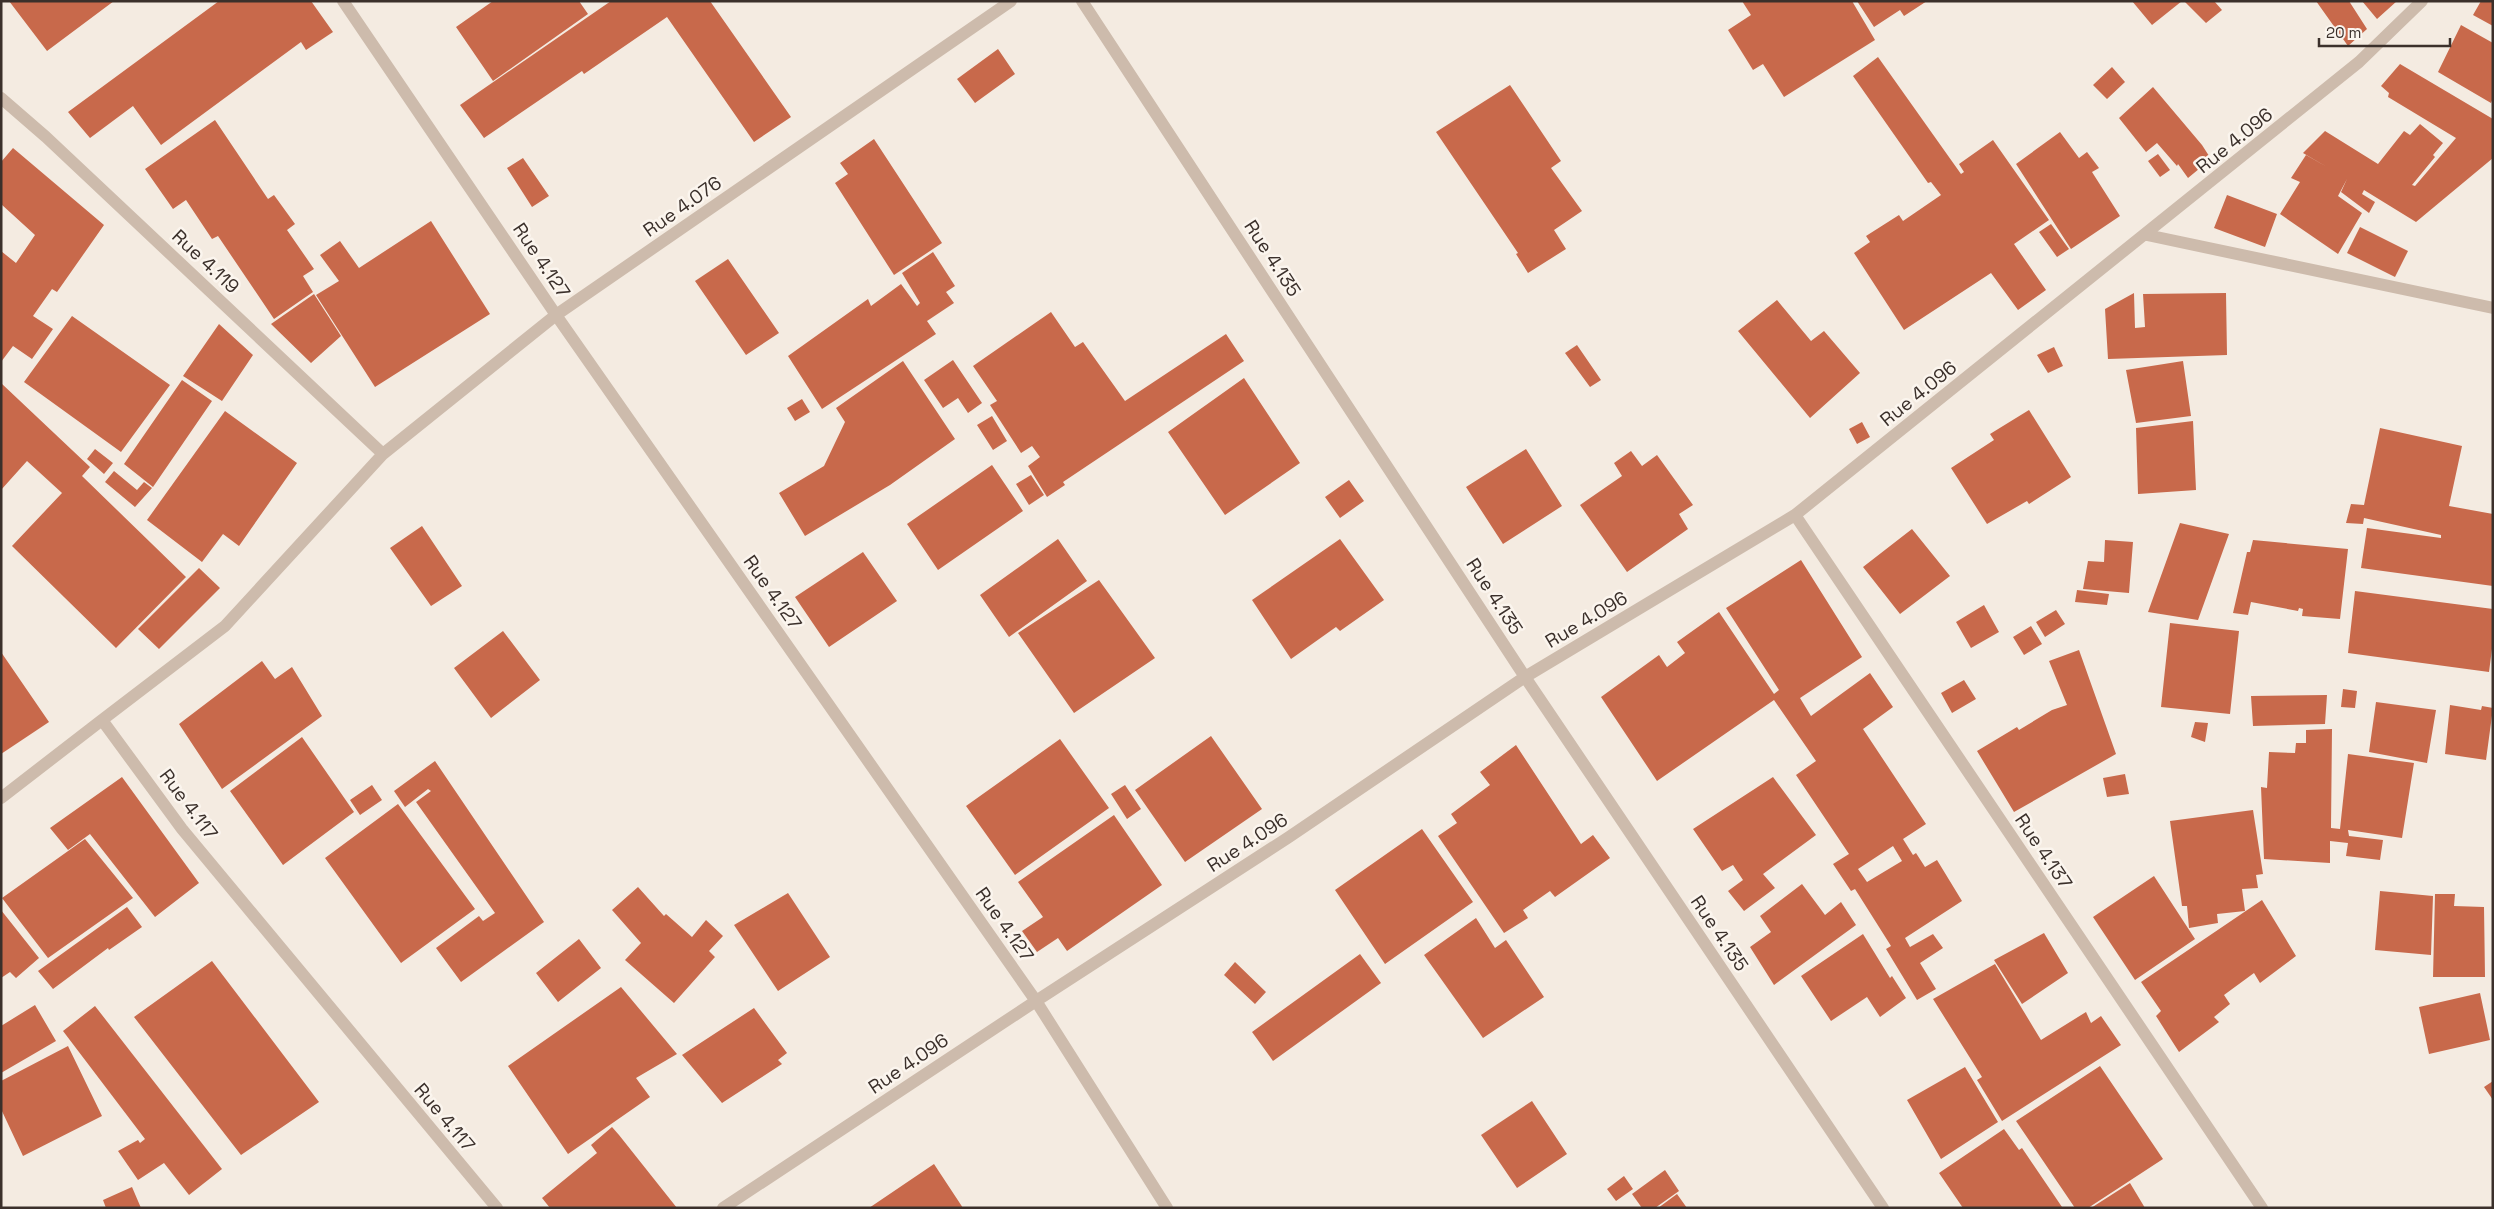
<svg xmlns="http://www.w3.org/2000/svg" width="2494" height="1209" font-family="'Space Grotesk',sans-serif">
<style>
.building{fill:#c8694b;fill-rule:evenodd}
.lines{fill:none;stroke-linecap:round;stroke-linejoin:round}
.street{stroke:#cdbbac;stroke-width:12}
.labels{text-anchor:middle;stroke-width:5;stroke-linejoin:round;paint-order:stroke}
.street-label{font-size:19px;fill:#3b302b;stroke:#fbf5ee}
</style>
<rect width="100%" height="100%" fill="#f4ebe1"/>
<!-- building -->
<path class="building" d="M 9,1 L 114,1 L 47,51 Z
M 219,1 L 311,1 L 333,32 L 306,50 L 301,42 L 161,145 L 133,106 L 90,138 L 68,112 Z
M 493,1 L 579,1 L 588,14 L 493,81 L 456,27 Z
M 611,1 L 710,1 L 791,117 L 754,142 L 667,17 L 584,74 L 582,71 L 484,138 L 460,105 Z
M 1742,1 L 1852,1 L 1875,40 L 1784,97 L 1763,64 L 1753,70 L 1728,30 L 1751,15 Z
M 1857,1 L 1927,1 L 1904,16 L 1900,10 L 1874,27 Z
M 2132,1 L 2182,1 L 2152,25 Z
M 2184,1 L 2214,1 L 2222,10 L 2206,23 Z
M 2316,1 L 2349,1 L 2367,29 L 2348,46 Z
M 2362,1 L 2397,1 L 2377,19 Z
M 2481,1 L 2493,1 L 2493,26 L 2473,15 Z
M 2461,25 L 2493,43 L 2493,98 L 2491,103 L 2438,72 Z
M 998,49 L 1015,74 L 975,103 L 957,79 Z
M 1878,57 L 1961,174 L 1964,172 L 1959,164 L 1993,140 L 2049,220 L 2014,244 L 2046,290 L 2018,310 L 1991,273 L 1904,330 L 1854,253 L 1870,242 L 1866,236 L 1899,215 L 1903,221 L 1941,195 L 1931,182 L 1928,183 L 1853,76 Z
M 2400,64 L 2493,119 L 2493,158 L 2416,222 L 2364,190 L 2362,194 L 2375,202 L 2369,213 L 2341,192 L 2347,179 L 2338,196 L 2362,213 L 2338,254 L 2280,214 L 2300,182 L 2291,178 L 2306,155 L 2327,167 L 2303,153 L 2325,131 L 2378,164 L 2404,131 L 2410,135 L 2420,124 L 2443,143 L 2433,155 L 2435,157 L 2412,185 L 2415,186 L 2456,138 L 2388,97 L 2389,93 L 2381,86 Z
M 2112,67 L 2125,82 L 2107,99 L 2093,85 Z
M 1510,85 L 1561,161 L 1551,168 L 1582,211 L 1554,230 L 1566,249 L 1528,273 L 1516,254 L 1518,253 L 1436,132 Z
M 2153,87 L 2202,145 L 2211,159 L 2188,178 L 2178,164 L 2177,166 L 2157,143 L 2146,152 L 2119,118 Z
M 215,120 L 268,199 L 274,195 L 295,224 L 287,230 L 314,269 L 303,276 L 313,292 L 274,319 L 218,236 L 212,239 L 186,200 L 173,209 L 145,169 Z
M 2060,132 L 2079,158 L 2087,152 L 2099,168 L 2092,172 L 2120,216 L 2071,249 L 2016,164 Z
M 874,139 L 942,243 L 894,275 L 835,183 L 848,174 L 840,163 Z
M 13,148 L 104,225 L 57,292 L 52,289 L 33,316 L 53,329 L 32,359 L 13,346 L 1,362 L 1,251 L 16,263 L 35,235 L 1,204 L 1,162 Z
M 2158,154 L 2170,170 L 2160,177 L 2148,161 Z
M 523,158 L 549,196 L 532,207 L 507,168 Z
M 2227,195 L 2277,214 L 2265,247 L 2214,228 Z
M 431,221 L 490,314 L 375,387 L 316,295 L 339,281 L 320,255 L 340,241 L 359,268 Z
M 2051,224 L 2069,249 L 2057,257 L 2039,232 Z
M 2360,227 L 2408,251 L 2395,277 L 2347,253 Z
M 933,252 L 955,286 L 946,292 L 954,303 L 927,321 L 936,334 L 822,409 L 788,356 L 868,299 L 871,306 L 901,284 L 917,306 L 920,303 L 902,273 Z
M 728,259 L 779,333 L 746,355 L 695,281 Z
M 2134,293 L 2135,328 L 2145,327 L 2143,294 L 2226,293 L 2227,355 L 2108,359 L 2105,309 Z
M 314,294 L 341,336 L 311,363 L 271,324 Z
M 1777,300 L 1811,341 L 1824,331 L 1860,373 L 1810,418 L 1738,331 Z
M 1051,312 L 1075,347 L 1083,342 L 1125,401 L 1226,334 L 1244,361 L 1063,482 L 1065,485 L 1047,497 L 1028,466 L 1040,457 L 1032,446 L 1021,453 L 990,405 L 997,401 L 973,366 Z
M 72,316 L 170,385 L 121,452 L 24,382 Z
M 219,324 L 253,355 L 222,401 L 183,376 Z
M 1577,345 L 1601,380 L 1590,387 L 1565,353 Z
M 2054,347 L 2063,366 L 2048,373 L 2037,355 Z
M 953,360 L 982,403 L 968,413 L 958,398 L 943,408 L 924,380 Z
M 903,361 L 955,439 L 890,485 L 805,536 L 779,493 L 824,466 L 845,422 L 836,408 Z
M 2183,361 L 2191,416 L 2136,423 L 2126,370 Z
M 1244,378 L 1300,463 L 1225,515 L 1168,432 Z
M 182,380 L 212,401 L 153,487 L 124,464 Z
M 1,383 L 90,467 L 82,476 L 186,577 L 116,648 L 12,546 L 62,493 L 27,461 L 1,490 Z
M 802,399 L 810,412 L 795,421 L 787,408 Z
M 2029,410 L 2071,477 L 2029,504 L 2027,501 L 1987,524 L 1951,468 L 1994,440 L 1990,434 Z
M 225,411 L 297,463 L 239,546 L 223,534 L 202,562 L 147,520 Z
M 992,416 L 1007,441 L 993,450 L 977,425 Z
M 2193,421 L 2196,490 L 2138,494 L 2136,428 Z
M 1862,422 L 1870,437 L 1857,444 L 1849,429 Z
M 2380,428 L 2462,446 L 2449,506 L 2493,514 L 2493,586 L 2361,568 L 2367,528 L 2441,538 L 2441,535 L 2364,518 L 2363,524 L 2346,523 L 2351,504 L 2364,505 Z
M 95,449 L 113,463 L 104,474 L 87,459 Z
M 1526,449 L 1562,506 L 1503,544 L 1466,487 Z
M 1631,451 L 1642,466 L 1657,455 L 1693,505 L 1679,514 L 1688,529 L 1627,572 L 1580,505 L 1622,476 L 1614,463 Z
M 992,465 L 1023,511 L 938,570 L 907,524 Z
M 114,471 L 137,490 L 144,482 L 152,488 L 135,507 L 105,482 Z
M 1031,475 L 1044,495 L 1029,505 L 1016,484 Z
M 1349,480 L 1364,501 L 1340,518 L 1325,497 Z
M 2180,523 L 2229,534 L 2198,620 L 2148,612 Z
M 422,526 L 462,586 L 431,606 L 390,548 Z
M 1912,529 L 1950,576 L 1900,614 L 1863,567 Z
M 1058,539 L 1087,581 L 1009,637 L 980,595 Z
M 1340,539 L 1384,600 L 1340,631 L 1336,627 L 1291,659 L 1252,600 Z
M 2105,540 L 2133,542 L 2129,593 L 2083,589 L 2088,561 L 2104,562 Z
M 2253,540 L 2348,549 L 2340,619 L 2302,616 L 2303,609 L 2299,608 L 2298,611 L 2251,602 L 2248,615 L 2233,613 L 2247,552 L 2250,552 Z
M 863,552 L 897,601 L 829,647 L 795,597 Z
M 1801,560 L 1862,657 L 1800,698 L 1811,716 L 1870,673 L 1893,707 L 1863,729 L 1926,824 L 1903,839 L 1913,855 L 1916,853 L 1925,867 L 1937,860 L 1962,901 L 1905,938 L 1910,947 L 1933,934 L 1943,948 L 1920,963 L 1936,989 L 1917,1000 L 1886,949 L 1891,946 L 1855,889 L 1851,891 L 1833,864 L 1849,854 L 1796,775 L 1816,761 L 1774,700 L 1657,781 L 1601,697 L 1659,655 L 1667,667 L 1685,653 L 1677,642 L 1719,612 L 1774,694 L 1779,690 L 1726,608 ZM 1893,846 L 1902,861 L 1867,882 L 1858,869 Z
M 199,568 L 220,588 L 159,649 L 138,629 Z
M 1099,580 L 1155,658 L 1074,713 L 1018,633 Z
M 2077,590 L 2109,594 L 2107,605 L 2075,602 Z
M 2355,591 L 2493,609 L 2493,641 L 2489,672 L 2348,653 Z
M 1984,605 L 1999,632 L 1971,648 L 1956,622 Z
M 2056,610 L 2065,624 L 2045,637 L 2036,622 Z
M 2170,623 L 2239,631 L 2230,714 L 2161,707 Z
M 2031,626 L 2042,644 L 2024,655 L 2013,637 Z
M 503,631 L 540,680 L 491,718 L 454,668 Z
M 2079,650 L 2116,754 L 2014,812 L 1977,751 L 2017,727 L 2019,730 L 2052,710 L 2067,705 L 2049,661 Z
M 1,652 L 49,722 L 1,754 Z
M 262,661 L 275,679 L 292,667 L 322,716 L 222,789 L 179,724 Z
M 1964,680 L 1976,699 L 1952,713 L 1941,693 Z
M 2343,689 L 2357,691 L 2355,708 L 2341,707 Z
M 2327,695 L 2325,724 L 2253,726 L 2251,696 Z
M 2376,702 L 2436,710 L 2427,763 L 2369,752 Z
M 2450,705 L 2481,710 L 2482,706 L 2493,708 L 2486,760 L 2445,754 Z
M 2195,722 L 2208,723 L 2205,742 L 2191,737 Z
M 2332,729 L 2331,828 L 2340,829 L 2348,754 L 2414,763 L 2402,838 L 2348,830 L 2349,836 L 2383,840 L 2380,860 L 2346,856 L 2348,843 L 2330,841 L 2330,863 L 2264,859 L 2261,787 L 2267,788 L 2269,752 L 2295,753 L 2296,743 L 2306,743 L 2306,730 Z
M 1211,736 L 1262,809 L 1185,862 L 1135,790 Z
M 302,737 L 354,812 L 283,865 L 230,791 Z
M 1060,739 L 1109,808 L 1015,875 L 966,806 Z
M 1516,745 L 1581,844 L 1593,835 L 1610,858 L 1555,897 L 1550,891 L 1523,910 L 1528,918 L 1504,933 L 1438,836 L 1457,823 L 1451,814 L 1490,785 L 1480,772 Z
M 435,761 L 544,922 L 461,982 L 436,948 L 479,916 L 483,921 L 495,913 L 416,802 L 431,791 L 428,789 L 405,807 L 394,791 Z
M 2125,774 L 2129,794 L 2107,797 L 2103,778 Z
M 122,777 L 199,883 L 155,917 L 90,834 L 68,850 L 50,828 Z
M 1773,777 L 1816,835 L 1763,874 L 1775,888 L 1744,911 L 1728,891 L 1743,880 L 1733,865 L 1722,871 L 1693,829 Z
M 372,785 L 382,800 L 360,815 L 350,800 Z
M 1125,785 L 1141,809 L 1127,819 L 1111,794 Z
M 398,804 L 475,909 L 401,963 L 325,858 Z
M 2253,810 L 2263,874 L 2256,875 L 2258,888 L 2242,889 L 2245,911 L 2217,914 L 2218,923 L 2189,928 L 2187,906 L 2182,906 L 2170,821 Z
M 1114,815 L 1162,885 L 1067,951 L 1058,938 L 1037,952 L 1022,931 L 1043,917 L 1018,882 Z
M 1422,829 L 1473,902 L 1385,964 L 1335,890 Z
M 85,839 L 133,898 L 48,958 L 2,898 Z
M 2154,876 L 2195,939 L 2135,980 L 2093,917 Z
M 1802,884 L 1825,915 L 1841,902 L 1856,925 L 1774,985 L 1750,947 L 1771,932 L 1760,916 Z
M 638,887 L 664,916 L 666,914 L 692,937 L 706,920 L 723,936 L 709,951 L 715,957 L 674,1003 L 625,960 L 641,943 L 612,910 Z
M 2380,891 L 2433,896 L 2431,955 L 2375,950 Z
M 788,893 L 830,957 L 778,991 L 734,925 Z
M 2435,894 L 2455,894 L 2454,906 L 2484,907 L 2485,977 L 2433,977 Z
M 2262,900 L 2296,956 L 2260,983 L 2254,973 L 2224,995 L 2230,1004 L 2214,1017 L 2219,1022 L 2179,1052 L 2156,1016 L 2161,1011 L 2141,982 Z
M 127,907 L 142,927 L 109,950 L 108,948 L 53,989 L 38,971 Z
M 1,910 L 39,958 L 16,978 L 10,972 L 1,978 Z
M 1476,918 L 1495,948 L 1506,940 L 1544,997 L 1483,1038 L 1424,955 Z
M 2044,933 L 2068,973 L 2022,1004 L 1994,960 Z
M 1863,934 L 1890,978 L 1892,976 L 1906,998 L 1880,1017 L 1867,997 L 1831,1021 L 1801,976 Z
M 579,939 L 601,968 L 558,1002 L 536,973 Z
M 1360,954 L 1381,983 L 1273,1061 L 1252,1032 Z
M 212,961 L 319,1102 L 241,1155 L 134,1017 Z
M 1235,962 L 1266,992 L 1255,1004 L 1224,975 Z
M 1995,964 L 2041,1040 L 2086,1012 L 2091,1023 L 2101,1016 L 2121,1045 L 2002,1121 L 1977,1080 L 1982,1077 L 1933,999 Z
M 621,987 L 677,1054 L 636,1078 L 650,1097 L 568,1154 L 508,1066 Z
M 2480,993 L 2490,1040 L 2429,1054 L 2419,1007 Z
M 35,1005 L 56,1041 L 1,1073 L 1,1026 Z
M 95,1006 L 222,1169 L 189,1195 L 164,1163 L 138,1180 L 118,1151 L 138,1140 L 140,1143 L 145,1139 L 63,1031 Z
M 754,1008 L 787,1053 L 778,1060 L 782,1064 L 722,1103 L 682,1055 Z
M 68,1046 L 102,1116 L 23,1156 L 1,1109 L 1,1081 Z
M 2100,1066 L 2163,1159 L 2088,1208 L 2075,1208 L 2016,1121 Z
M 1965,1067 L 1998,1122 L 1941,1159 L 1907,1100 Z
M 2493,1081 L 2493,1100 L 2484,1087 Z
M 1532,1101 L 1567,1154 L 1517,1188 L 1481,1135 Z
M 612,1127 L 619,1135 L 677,1208 L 550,1208 L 542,1198 L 597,1153 L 591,1145 Z
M 2004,1129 L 2019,1150 L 2022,1148 L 2062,1207 L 1963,1208 L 1939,1173 Z
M 934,1164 L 963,1208 L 869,1208 Z
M 1665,1170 L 1679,1191 L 1655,1208 L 1642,1208 L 1632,1194 Z
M 1624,1176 L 1633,1189 L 1616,1201 L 1607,1189 Z
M 2130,1183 L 2145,1208 L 2091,1208 Z
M 132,1187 L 141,1208 L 106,1208 L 103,1200 Z
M 1677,1194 L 1687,1208 L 1658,1208 Z"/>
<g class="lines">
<!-- street -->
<path class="street" d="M 343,1 L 556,315 L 1036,1001 L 1167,1208
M 1082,1 L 1525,677 L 1883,1208
M 1,98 L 46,137 L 383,454
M 2147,235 L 2493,308
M 1795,515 L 2262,1208
M 1,798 L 102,720
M 497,1208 L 182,829 L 102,720 L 225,626 L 383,454 L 556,315 L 1011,1
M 723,1208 L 1036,1001 L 1289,837 L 1525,677 L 1795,515 L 2359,62 L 2422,1"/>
</g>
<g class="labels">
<!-- street labels -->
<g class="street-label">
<text transform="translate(2234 140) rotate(-39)" y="7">Rue 4.096</text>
<text transform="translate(682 206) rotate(-35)" y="7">Rue 4.076</text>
<text transform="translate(1273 258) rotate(57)" y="7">Rue 4.135</text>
<text transform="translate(542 260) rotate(56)" y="7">Rue 4.127</text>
<text transform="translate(206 261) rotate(43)" y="7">Rue 4.119</text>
<text transform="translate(1918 393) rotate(-39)" y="7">Rue 4.096</text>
<text transform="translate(773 592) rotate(55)" y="7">Rue 4.127</text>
<text transform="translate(1495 596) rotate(57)" y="7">Rue 4.135</text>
<text transform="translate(1586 619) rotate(-31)" y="7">Rue 4.096</text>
<text transform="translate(189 804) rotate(53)" y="7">Rue 4.117</text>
<text transform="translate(1247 842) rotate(-33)" y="7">Rue 4.096</text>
<text transform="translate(2044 851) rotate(56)" y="7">Rue 4.137</text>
<text transform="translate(1005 924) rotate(55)" y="7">Rue 4.127</text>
<text transform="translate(1720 933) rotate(56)" y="7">Rue 4.135</text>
<text transform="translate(908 1063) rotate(-34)" y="7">Rue 4.096</text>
<text transform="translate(445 1117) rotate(50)" y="7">Rue 4.117</text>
</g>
</g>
<!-- border -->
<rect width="2494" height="1209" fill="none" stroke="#3b302b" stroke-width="5"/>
<!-- scale -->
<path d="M2319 38v8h131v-8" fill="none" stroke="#3b302b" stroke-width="2.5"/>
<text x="2326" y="38" font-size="15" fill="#3b302b" stroke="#fbf5ee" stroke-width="4" paint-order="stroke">20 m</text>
</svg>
